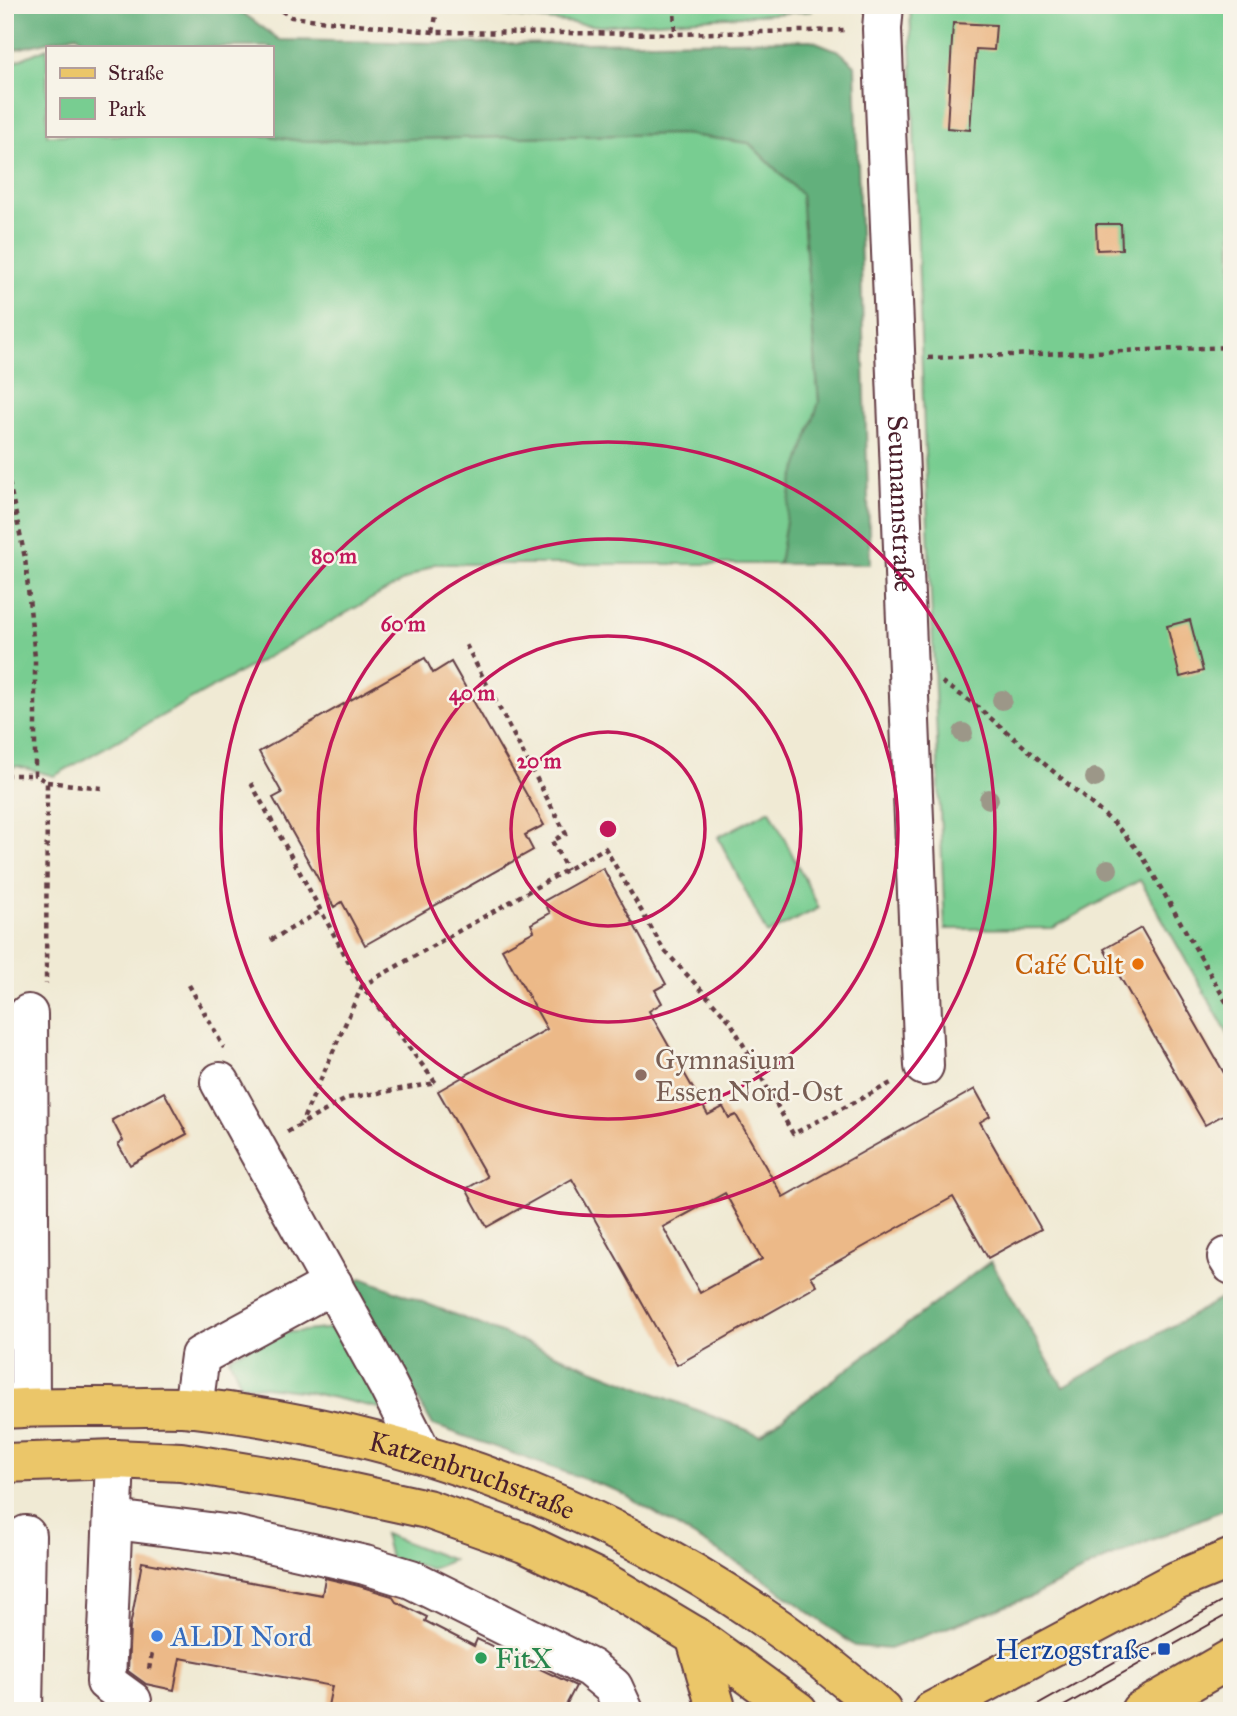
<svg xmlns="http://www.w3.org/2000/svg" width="1237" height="1716" font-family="'IM FELL Great Primer',serif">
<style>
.green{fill:#78cd91;stroke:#61765e;stroke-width:2}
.forest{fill:#62b07b;stroke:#566853;stroke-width:2}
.building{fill:#ecb988;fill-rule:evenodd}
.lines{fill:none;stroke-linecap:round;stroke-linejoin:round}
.minor-casing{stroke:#633d44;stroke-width:42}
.major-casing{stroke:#633d44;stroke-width:42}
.path{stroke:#633d44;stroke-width:4.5;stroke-dasharray:5 5;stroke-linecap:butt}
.minor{stroke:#fff;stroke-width:38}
.major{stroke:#ebc669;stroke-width:38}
.tram{stroke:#4a1f2b;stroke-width:2}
.tree{fill:#9c9788}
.ring{fill:none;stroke:#c2185b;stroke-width:3.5}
.food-dot{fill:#e8710a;stroke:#f7f3e8;stroke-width:2.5}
.education-dot{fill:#8d6e63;stroke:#f7f3e8;stroke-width:2.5}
.shop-dot{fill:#3f7fe0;stroke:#f7f3e8;stroke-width:2.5}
.transit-dot{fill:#1a4fb4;stroke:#f7f3e8;stroke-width:2.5}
.leisure-dot{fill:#2e9e5b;stroke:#f7f3e8;stroke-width:2.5}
.labels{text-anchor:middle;stroke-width:5;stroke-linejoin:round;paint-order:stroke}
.street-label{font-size:28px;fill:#4a1f2b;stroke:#f7f3e8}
.food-label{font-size:28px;fill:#c56008;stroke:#f7f3e8;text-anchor:end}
.education-label{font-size:28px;fill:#785e54;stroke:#f7f3e8;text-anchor:start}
.shop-label{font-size:28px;fill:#366cbe;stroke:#f7f3e8;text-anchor:start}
.transit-label{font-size:28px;fill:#164399;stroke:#f7f3e8;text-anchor:end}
.leisure-label{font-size:28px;fill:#27864d;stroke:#f7f3e8;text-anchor:start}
.centre{fill:#c2185b;stroke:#f7f3e8;stroke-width:3.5}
.ring-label{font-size:21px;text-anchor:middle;font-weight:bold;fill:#c2185b;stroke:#f7f3e8;stroke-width:5;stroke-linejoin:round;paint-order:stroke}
</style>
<rect width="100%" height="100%" fill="#f7f3e8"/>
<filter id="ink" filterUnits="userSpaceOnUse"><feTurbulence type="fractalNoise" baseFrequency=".0143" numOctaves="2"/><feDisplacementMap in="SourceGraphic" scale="14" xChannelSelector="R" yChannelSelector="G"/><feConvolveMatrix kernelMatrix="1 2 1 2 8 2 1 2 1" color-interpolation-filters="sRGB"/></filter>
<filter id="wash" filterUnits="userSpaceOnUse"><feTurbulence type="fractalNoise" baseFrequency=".00686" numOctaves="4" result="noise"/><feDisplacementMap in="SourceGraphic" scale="28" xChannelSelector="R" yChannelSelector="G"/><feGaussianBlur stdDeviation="1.57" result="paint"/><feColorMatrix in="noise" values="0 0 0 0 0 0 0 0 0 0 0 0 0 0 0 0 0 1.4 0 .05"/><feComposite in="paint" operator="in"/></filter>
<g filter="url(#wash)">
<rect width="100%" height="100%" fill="#f0ead4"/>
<!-- green -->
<path class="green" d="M 410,5 L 812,5 L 812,11 L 600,26 Z
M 910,5 L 1232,5 L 1232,1041 L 1140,880 L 1053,928 L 945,929 L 924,431 Z
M 47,48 L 47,135 L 263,135 L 301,141 L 682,134 L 749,143 L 801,194 L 819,402 L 779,564 L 434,564 L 54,776 L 17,766 L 5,769 L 5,66 Z
M 770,810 L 819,908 L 767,934 L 718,837 Z
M 336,1328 L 383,1409 L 308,1392 L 241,1384 L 229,1358 L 272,1334 Z
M 384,1534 L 453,1560 L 431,1569 L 390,1558 Z"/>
<!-- forest -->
<path class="forest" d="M 5,5 L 232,5 L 280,40 L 507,44 L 811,40 L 839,51 L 855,65 L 870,564 L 779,564 L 792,484 L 819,402 L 801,194 L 749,143 L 682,134 L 301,141 L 263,135 L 271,135 L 271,47 L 88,47 L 77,35 L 12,50 L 5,34 Z
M 991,1261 L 1063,1387 L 1228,1295 L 1232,1304 L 1232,1506 L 1102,1561 L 1033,1596 L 889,1649 L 855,1646 L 761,1577 L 618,1491 L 433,1425 L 350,1285 L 362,1278 L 760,1435 Z"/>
<g id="blocks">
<!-- building -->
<path class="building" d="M 953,23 L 996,25 L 994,50 L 976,49 L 970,130 L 947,128 Z
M 1096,224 L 1121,224 L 1122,249 L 1097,250 Z
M 1190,620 L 1203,671 L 1180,677 L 1167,626 Z
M 425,658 L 433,673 L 451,662 L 544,825 L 525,835 L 533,850 L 365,945 L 342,902 L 334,907 L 273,798 L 282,793 L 259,752 Z
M 603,868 L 666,984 L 655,990 L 662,1003 L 649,1011 L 708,1115 L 723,1107 L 729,1118 L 736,1115 L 783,1197 L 975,1089 L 990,1116 L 980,1122 L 1041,1229 L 988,1258 L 953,1197 L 811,1276 L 817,1286 L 677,1365 L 572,1179 L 487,1227 L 466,1189 L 487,1177 L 438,1091 L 547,1029 L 502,949 L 534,931 L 531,924 L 550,913 L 544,901 ZM 725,1193 L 762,1259 L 700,1293 L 663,1227 Z
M 1141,928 L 1232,1087 L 1232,1110 L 1205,1125 L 1104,949 Z
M 164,1092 L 187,1134 L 130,1165 L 118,1144 L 123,1141 L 112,1120 Z
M 142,1562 L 322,1595 L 325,1578 L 359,1586 L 392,1596 L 396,1602 L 427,1617 L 425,1621 L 474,1646 L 477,1639 L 576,1686 L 563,1711 L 327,1711 L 332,1686 L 180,1658 L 174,1690 L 146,1684 L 128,1671 L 130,1627 Z"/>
</g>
</g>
<g filter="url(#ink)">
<use href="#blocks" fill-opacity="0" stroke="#633d44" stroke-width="2"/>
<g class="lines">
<defs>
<g id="minor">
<path id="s1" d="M 884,5 L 882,29 L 924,1066"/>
<path d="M 28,1014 L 30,1407"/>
<path d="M 220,1082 L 387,1384 L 422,1453"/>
<path d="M 1227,1257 L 1232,1265"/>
<path d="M 193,1408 L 200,1356 L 333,1284"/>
<path d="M 115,1459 L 106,1682 L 132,1701"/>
<path d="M 115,1520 L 233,1535 L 365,1565 L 411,1579 L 590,1668 L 613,1687 L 624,1711"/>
<path d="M 23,1711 L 26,1535"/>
</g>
<g id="major">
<path id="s2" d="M 5,1409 C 40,1406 76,1407 111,1407 C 139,1408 168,1405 196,1408 C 450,1437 690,1539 882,1711"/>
<path d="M 5,1463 L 115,1459 L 181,1462 L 307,1483 L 427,1509 L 524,1543 L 603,1581 L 695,1636 L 798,1711"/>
<path d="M 695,1636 L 717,1711"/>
<path d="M 932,1711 L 1176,1581 L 1232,1558"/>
<path d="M 1140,1711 L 1232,1658"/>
</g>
</defs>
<!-- minor casing -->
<use href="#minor" class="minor-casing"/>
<!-- major casing -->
<use href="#major" class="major-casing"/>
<!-- path -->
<path class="path" d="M 273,5 L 291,17 L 433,32 L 675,34 L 846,30
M 674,5 L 675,34
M 433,32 L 438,5
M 928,358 L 1232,347
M 5,463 L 25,558 L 35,658 L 35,775 L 47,782 L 46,984
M 466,645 L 566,834 L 552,841 L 567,870
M 942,682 L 974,704 L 1115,824 L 1142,855 L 1232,1012
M 5,775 L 35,775
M 47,782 L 102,788
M 251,783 L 362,986 L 605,848 L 664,950 L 730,1021 L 793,1134 L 895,1081
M 271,940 L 321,911
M 189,985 L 224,1048
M 287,1132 L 348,1098 L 436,1083 L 362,986 L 301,1124
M 149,1669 L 152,1653"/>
<!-- minor -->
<use href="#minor" class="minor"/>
<!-- major -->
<use href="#major" class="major"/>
<!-- tram -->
<path class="tram" d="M 1027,1711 L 1232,1596
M 1055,1711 L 1232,1612"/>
</g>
<!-- trees -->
<g class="tree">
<circle cx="1002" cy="700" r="10"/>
<circle cx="963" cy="733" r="10"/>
<circle cx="1095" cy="778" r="10"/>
<circle cx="989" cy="799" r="10"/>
<circle cx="1108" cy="869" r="10"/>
</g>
</g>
<!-- distance rings -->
<g class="ring">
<circle cx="608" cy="829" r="97"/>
<circle cx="608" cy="829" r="193"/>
<circle cx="608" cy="829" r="290"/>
<circle cx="608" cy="829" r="387"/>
</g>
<!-- markers -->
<circle class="food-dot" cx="1138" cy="964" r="7"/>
<circle class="education-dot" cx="641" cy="1075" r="7"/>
<circle class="shop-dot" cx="157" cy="1636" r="7"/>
<rect class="transit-dot" x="1157" y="1642" width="14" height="14" rx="3.5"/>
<circle class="leisure-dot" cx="481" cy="1658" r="7"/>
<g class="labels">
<!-- street labels -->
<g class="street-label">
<text dy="10" stroke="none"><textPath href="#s1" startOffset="499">Seumannstraße</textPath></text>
<text dy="10" stroke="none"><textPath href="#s2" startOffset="476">Katzenbruchstraße</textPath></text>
</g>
<!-- food labels -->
<g class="food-label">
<text x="1124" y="974">Café Cult</text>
</g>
<!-- education labels -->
<g class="education-label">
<text x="655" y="1069">Gymnasium<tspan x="655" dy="32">Essen Nord-Ost</tspan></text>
</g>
<!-- shop labels -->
<g class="shop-label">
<text x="171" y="1646">ALDI Nord</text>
</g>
<!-- transit labels -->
<g class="transit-label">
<text x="1150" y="1659">Herzogstraße</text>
</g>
<!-- leisure labels -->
<g class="leisure-label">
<text x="495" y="1668">FitX</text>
</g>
</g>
<circle cx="608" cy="829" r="10" class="centre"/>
<g class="ring-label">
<text x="334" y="563">80 m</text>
<text x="403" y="631">60 m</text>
<text x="472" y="700">40 m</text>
<text x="539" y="768">20 m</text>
</g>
<!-- margin -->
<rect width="1237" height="1716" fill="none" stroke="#f7f3e8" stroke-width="28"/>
<!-- legend -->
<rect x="46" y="46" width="228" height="91" fill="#f7f3e8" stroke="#b29e9c" stroke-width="2"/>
<rect x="60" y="68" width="35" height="10" fill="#ebc669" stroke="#b29e9c" stroke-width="2"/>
<text x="108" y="80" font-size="21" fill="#4a1f2b">Straße</text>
<rect x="60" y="98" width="35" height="21" fill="#78cd91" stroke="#b29e9c" stroke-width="2"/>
<text x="108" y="116" font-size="21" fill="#4a1f2b">Park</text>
</svg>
